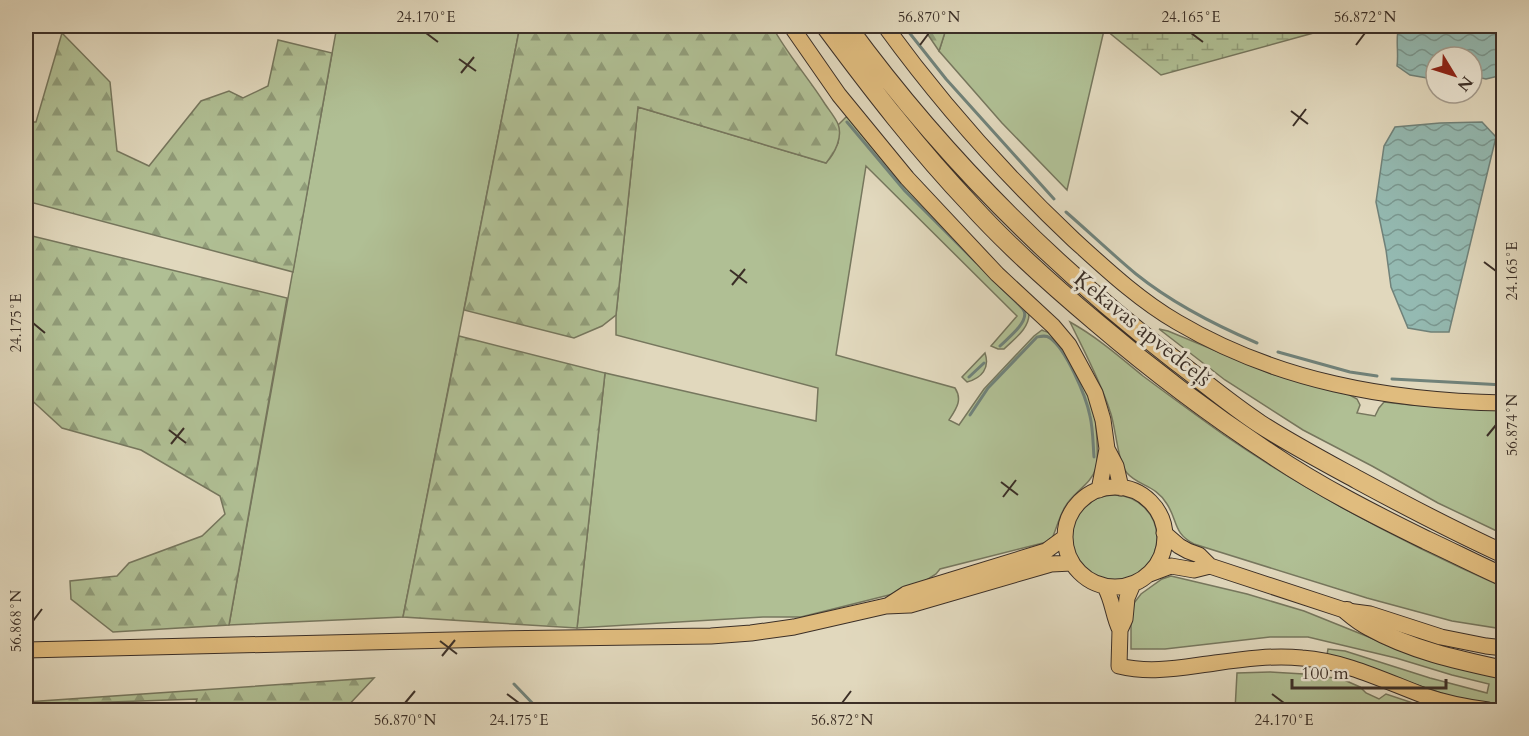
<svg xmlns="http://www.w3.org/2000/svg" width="1529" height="736" font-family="Cardo,serif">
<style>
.green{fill:#b0bf94;stroke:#76775e;stroke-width:1.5}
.forest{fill:url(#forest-firs);stroke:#76775e;stroke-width:1.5}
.wetland{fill:url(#wetland-marsh);stroke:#76775e;stroke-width:1.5}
.water{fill:url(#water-waves);stroke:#70827a;stroke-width:1.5}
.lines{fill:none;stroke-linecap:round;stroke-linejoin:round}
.stream{stroke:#70827a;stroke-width:3}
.major-casing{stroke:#3b2f27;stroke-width:17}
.highway-casing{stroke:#3b2f27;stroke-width:20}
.major{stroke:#e0bc7e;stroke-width:15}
.highway{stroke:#e0bc7e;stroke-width:18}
.ticks{fill:none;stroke:#3b2f27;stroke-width:2}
.labels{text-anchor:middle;stroke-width:6;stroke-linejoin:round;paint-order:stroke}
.street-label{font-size:22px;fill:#3b2f27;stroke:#ece6d4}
.neatline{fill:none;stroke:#3b2f27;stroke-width:2}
.ticks-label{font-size:15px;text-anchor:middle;fill:#3b2f27}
</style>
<defs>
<pattern id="forest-firs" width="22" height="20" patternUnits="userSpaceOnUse" patternTransform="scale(1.5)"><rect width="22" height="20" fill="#b0bf94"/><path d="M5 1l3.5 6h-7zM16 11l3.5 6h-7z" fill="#909c79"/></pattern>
<pattern id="wetland-marsh" width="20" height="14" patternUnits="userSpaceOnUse" patternTransform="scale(1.5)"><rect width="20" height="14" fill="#b0bf94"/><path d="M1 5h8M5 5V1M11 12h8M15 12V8" fill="none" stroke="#909c79"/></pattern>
<pattern id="water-waves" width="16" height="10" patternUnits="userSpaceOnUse" patternTransform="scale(1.5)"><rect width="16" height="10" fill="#94bab2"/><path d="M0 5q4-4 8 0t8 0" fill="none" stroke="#7a9891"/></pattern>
</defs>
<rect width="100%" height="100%" fill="#e1d8bd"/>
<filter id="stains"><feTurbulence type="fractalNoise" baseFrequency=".00333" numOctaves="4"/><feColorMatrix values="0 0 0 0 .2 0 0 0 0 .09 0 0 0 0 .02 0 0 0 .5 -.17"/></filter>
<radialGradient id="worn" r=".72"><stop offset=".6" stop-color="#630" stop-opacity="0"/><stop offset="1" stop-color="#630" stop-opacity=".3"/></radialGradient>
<!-- green -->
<path class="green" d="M 337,26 L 520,26 L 403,617 L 229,625 Z
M 947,26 L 1105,26 L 1067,190 L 1002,123 L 939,51 Z
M 638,107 L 826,163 L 838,143 L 838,125 L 847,116 L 1029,314 C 1029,329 1014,339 1004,349 L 998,349 L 991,346 L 1017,316 L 866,166 L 836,355 L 955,388 C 963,400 956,409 949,420 L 959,425 L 984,389 L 1034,336 L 1042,330 C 1043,331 1051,333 1051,333 C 1064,342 1090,393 1094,409 C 1096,421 1099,457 1096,468 C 1091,485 1073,492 1065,507 C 1059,517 1056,530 1051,541 L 940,569 L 936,574 L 925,581 L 901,592 L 801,617 L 763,617 L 577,628 L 605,373 L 816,421 L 818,388 L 616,335 L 616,315 Z
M 1070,322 C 1097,337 1120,357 1143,376 C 1170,396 1197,416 1224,435 C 1310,494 1408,545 1503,587 L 1503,629 L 1452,621 L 1367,598 L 1194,544 C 1173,533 1178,521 1167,504 C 1156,485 1138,486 1127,473 C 1117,460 1116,427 1110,411 C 1100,380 1084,351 1070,322 Z
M 1159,329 L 1168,331 L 1272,374 L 1348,394 L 1357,399 L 1360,405 L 1357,413 L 1375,416 L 1379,408 L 1384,402 L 1411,405 L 1503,410 L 1503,534 L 1438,503 L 1372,466 L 1303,430 L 1225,380 Z
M 985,353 C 990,368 982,378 967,382 L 962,377 Z
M1071 538a43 43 0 1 1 86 0a43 43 0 1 1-86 0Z
M 1171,576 L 1247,594 L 1304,611 L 1401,650 L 1503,676 L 1503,704 L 1479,703 L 1456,698 L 1327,655 L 1328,649 L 1345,651 L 1430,678 L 1487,693 L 1489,684 L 1452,675 L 1396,658 L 1308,637 L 1270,637 L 1165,649 L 1131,649 L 1131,622 L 1134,603 L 1141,594 L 1162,579 Z
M 1270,672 L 1304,674 L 1342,679 L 1360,687 L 1366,693 L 1379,699 L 1386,694 L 1434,710 L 1235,710 L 1237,673 Z"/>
<!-- forest -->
<path class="forest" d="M 520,26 L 772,26 C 787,54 808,77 825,104 C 829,110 835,117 838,124 C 843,137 835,153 826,163 L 638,107 L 616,315 L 602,326 L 574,338 L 464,310 Z
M 922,26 L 947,26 L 939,51 Z
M 62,33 L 110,82 L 117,151 L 149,166 L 201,101 L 229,91 L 243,98 L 268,86 L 278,40 L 332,53 L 293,272 L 26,201 L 26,122 L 36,122 Z
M 28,235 L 287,298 L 229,625 L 113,632 L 71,599 L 70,581 L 117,576 L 129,563 L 202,536 L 225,514 L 220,496 L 141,450 L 62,428 L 26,395 L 26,244 Z
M 459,336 L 605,373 L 577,628 L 403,617 Z
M 374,678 L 344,710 L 194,710 L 197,699 L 54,704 L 46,710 L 26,710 L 26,702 Z"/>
<!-- wetland -->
<path class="wetland" d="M 1101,26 L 1323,26 L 1317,32 L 1161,75 Z"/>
<!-- water -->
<path class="water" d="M 1399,26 L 1503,26 L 1503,75 L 1486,79 L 1472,76 L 1472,57 L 1436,57 L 1436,73 L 1427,78 L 1410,75 L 1397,66 C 1399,52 1395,38 1399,26 Z
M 1482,122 L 1496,137 L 1449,332 L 1431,332 L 1408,328 L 1391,287 L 1386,250 L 1376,202 L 1384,146 L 1395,127 L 1440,123 Z"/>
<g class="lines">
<!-- stream -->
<path class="stream" d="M 904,26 L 946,79 L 1054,199
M 847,122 L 905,191 L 976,262
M 1066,212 C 1089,232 1112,254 1136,274 C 1172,303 1215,325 1257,343
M 1000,286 C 1005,292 1021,305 1024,311 C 1029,322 1007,339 1000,346
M 1278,352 L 1350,372 L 1377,376
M 969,377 L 984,363
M 1392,379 L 1504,385
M 970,415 L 988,388 L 1037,337 C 1042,336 1046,335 1050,338 C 1066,349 1086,396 1090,416 C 1093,429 1093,444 1094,457
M 514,684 L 539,710"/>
<defs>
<path id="major" d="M 791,26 L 839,95 L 907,178 L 997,274 L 1053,326 L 1069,345 L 1095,393 L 1103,420 L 1107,449 L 1099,490
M 885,26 C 941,103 1004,174 1074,240 C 1106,269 1139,300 1177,322 C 1277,381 1388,401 1504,403
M 1107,449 L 1116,466 L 1121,488
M1065 537a50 50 0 1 1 100 0a50 50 0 1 1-100 0Z
M 1164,533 L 1179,546 L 1188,551 L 1199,555 L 1210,566 L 1347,611 L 1370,614 L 1441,637 L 1486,646 L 1504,648
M 1147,575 L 1171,566 L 1194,570 L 1210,566
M 1133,584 L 1127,598 L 1125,619 L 1120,630 L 1119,666 C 1152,674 1183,667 1215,663 C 1243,659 1274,655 1302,658 C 1345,661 1385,681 1425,696 C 1445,703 1466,707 1488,710
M 1105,587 C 1113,601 1113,616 1120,630
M 889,605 L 906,594 L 1046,551 L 1065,537
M 26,650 L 494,639 L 711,636 L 751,633 L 794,627 L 886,606 L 910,605 L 1051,564 L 1072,563"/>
<path id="highway" d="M 825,26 C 871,88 918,149 971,205 C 1010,248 1053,286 1097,323 C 1152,370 1210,414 1271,454 C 1320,487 1373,514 1426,540 C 1452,552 1477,565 1504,577
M 847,26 C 940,153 1051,265 1176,361 C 1204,382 1231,405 1260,424 C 1291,444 1325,462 1358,480 C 1406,506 1454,531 1504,554
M 1347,611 C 1354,617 1362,623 1370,627 C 1411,650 1458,660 1504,670"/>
</defs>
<!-- major casing -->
<use href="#major" class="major-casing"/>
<!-- highway casing -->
<use href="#highway" class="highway-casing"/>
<!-- major -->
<use href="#major" class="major"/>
<!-- highway -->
<use href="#highway" class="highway"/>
</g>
<!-- ticks -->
<path class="ticks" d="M 426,33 L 438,42M 1191,33 L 1203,42M 920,45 L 929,33M 1356,45 L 1365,33M 459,59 L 476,71M 461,73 L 474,57M 1291,111 L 1308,124M 1293,126 L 1306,109M 1484,262 L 1496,271M 730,270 L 747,283M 732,285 L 745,269M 33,323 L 45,333M 169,430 L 186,443M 1487,436 L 1496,425M 171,444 L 184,428M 1001,482 L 1018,495M 1003,497 L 1016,480M 33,621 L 42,609M 440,641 L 457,654M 442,656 L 455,640M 507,694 L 519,703M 1272,694 L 1284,703M 405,703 L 415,691M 842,703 L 851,691"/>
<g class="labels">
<!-- street labels -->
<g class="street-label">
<text transform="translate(1143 328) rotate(39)" y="8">Ķekavas apvedceļš</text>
</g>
</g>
<!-- margin -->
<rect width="1529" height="736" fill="none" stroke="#e1d8bd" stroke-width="66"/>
<!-- north arrow -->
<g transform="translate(1454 75) rotate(128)"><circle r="28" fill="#ece6d4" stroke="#a59d8f" stroke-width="1.5"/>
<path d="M0-4.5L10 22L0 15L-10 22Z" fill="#8f2418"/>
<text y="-9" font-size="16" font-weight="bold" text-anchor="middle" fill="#3b2f27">N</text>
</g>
<!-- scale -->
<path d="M1292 679v9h154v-9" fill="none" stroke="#3b2f27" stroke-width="3"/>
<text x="1301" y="679" font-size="18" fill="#3b2f27" stroke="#ece6d4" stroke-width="4.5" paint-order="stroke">100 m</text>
<rect x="33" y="33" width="1463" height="670" class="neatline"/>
<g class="ticks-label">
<text x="426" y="22">24.170°E</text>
<text x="929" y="22">56.870°N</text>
<text x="1191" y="22">24.165°E</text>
<text x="1365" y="22">56.872°N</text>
<text transform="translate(1512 271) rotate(-90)" y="5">24.165°E</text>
<text transform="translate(16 323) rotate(-90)" y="5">24.175°E</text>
<text transform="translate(1512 425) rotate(-90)" y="5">56.874°N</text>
<text transform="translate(16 621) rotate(-90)" y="5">56.868°N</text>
<text x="405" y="725">56.870°N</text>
<text x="519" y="725">24.175°E</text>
<text x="842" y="725">56.872°N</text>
<text x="1284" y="725">24.170°E</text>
</g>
<rect width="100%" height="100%" filter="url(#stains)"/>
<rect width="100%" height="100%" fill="url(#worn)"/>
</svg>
